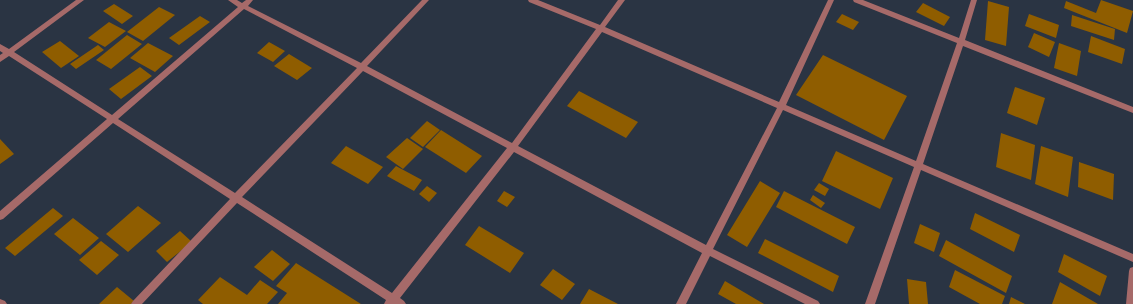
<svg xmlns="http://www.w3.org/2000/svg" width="1133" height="304" font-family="'Public Sans',sans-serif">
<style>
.building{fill:#8f5d00}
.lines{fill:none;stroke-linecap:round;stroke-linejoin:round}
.street{fill:#a66a69;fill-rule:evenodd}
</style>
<rect width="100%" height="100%" fill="#2a3443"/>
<!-- building -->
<path class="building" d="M 1101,0 L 1133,11 L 1127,33 L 1064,8 L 1066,1 L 1096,13 Z
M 988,1 L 1009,7 L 1006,46 L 985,40 Z
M 923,3 L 950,17 L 944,26 L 916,12 Z
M 114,4 L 133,16 L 122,24 L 103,11 Z
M 159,7 L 175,15 L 143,41 L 127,32 Z
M 842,14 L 859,22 L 853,30 L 836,22 Z
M 1029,14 L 1059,25 L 1056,38 L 1025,26 Z
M 1072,15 L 1115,29 L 1114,40 L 1071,26 Z
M 200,16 L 210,22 L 179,45 L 169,38 Z
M 109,22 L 126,31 L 105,47 L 88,38 Z
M 1034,33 L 1055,42 L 1049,57 L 1028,47 Z
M 127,35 L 142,44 L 111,69 L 96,60 Z
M 1091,36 L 1125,49 L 1122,64 L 1088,52 Z
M 60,41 L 79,56 L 61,68 L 42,52 Z
M 269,42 L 285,51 L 273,62 L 257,53 Z
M 148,43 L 173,56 L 155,72 L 130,58 Z
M 1059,43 L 1081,51 L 1077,76 L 1054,68 Z
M 98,45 L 104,50 L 76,69 L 70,64 Z
M 289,54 L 312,68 L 297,80 L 274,66 Z
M 823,55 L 907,96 L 884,140 L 796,95 Z
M 140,67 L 152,76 L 121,99 L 109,89 Z
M 1015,87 L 1045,98 L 1037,125 L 1007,113 Z
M 579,91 L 638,122 L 626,138 L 567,106 Z
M 427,121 L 440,130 L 423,147 L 410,138 Z
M 441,130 L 482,156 L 466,173 L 425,147 Z
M 1001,133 L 1035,145 L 1031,180 L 996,167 Z
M 407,138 L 423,149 L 403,169 L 386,157 Z
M 0,139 L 14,154 L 0,164 Z
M 346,146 L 383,167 L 368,184 L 331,163 Z
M 1041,146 L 1073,157 L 1068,197 L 1035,184 Z
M 836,151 L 893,178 L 880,209 L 822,181 Z
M 1079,162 L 1114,174 L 1113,200 L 1078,187 Z
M 396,166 L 422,180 L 414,191 L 387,176 Z
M 760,181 L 780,193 L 747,247 L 727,235 Z
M 819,183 L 829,189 L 825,196 L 814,190 Z
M 427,186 L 437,193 L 429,202 L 419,194 Z
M 504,191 L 515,197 L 507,207 L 497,201 Z
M 784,191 L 855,227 L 847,244 L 776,207 Z
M 813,195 L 825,203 L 821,208 L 810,200 Z
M 138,206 L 161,223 L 128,252 L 106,234 Z
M 53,208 L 63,216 L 15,256 L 5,248 Z
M 975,213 L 1020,235 L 1014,252 L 970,229 Z
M 73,218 L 99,238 L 80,255 L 54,234 Z
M 920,224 L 940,233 L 934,252 L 914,243 Z
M 479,226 L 524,253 L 510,273 L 465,245 Z
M 180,231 L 192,242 L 167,262 L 156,251 Z
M 765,239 L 839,276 L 833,292 L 758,253 Z
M 946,240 L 1012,276 L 1006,293 L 939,256 Z
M 101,241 L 119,255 L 97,275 L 79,260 Z
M 272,250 L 290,264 L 273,281 L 254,267 Z
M 1064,254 L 1107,276 L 1100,296 L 1058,272 Z
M 296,263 L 361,304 L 278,304 L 287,293 L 276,286 Z
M 553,269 L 575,284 L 562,300 L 540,285 Z
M 955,270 L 1005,296 L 1002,304 L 980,304 L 949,287 Z
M 220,277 L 247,295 L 260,280 L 278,292 L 267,304 L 203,304 L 198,300 Z
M 907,279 L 926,282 L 928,304 L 909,304 Z
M 725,281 L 764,304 L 736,304 L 718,294 Z
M 1060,282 L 1098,304 L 1052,304 Z
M 117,287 L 134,301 L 131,304 L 99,304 Z
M 589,289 L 618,304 L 580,304 Z
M 1011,297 L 1025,304 L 1009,304 Z"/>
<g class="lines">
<!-- street -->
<path class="street" d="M 76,0 L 84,0 L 14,52 L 112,115 L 238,7 L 228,0 L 237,0 L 242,3 L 246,0 L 253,0 L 248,6 L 361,63 L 422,0 L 429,0 L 367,66 L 512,143 L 596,29 L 529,2 L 528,0 L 538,0 L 600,25 L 618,0 L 625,0 L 605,27 L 779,102 L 828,0 L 834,0 L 786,105 L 916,161 L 957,43 L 854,2 L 853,0 L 863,0 L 959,38 L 971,0 L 977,0 L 965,40 L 1133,107 L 1133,113 L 963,46 L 923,164 L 1133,254 L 1133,262 L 921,170 L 875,304 L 865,304 L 914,167 L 783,110 L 713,249 L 818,301 L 820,304 L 805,304 L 710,256 L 686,304 L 676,304 L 702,253 L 514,152 L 400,298 L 404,301 L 406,304 L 384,304 L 386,300 L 237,203 L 142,304 L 131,304 L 133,301 L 230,199 L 113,123 L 3,219 L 0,220 L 0,211 L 107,119 L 9,56 L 0,62 L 0,55 L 3,53 L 0,51 L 0,44 L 9,49 ZM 244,9 L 357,68 L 235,193 L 118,119 ZM 602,32 L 777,108 L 706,245 L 518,146 ZM 363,71 L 507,148 L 392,293 L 242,197 Z
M 1133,267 L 1133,304 L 1126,304 L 1129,271 L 1130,268 Z
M 0,299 L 5,301 L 7,304 L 0,304 Z"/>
</g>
</svg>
